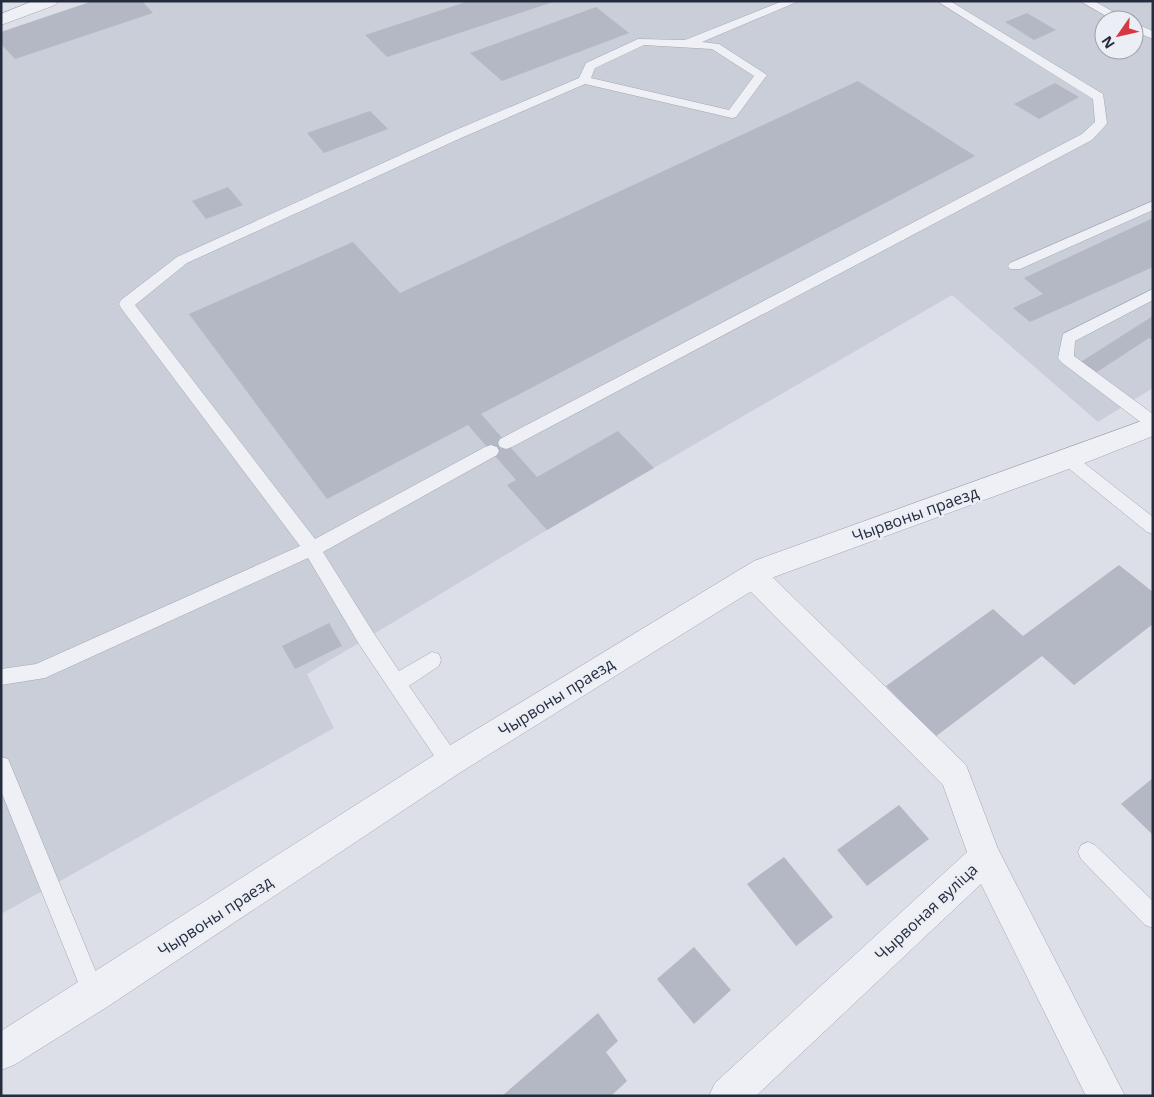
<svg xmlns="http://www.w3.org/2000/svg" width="1154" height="1097" font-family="'Open Sans',sans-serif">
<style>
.built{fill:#c9ced9;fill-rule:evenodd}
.building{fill:#b3b8c4}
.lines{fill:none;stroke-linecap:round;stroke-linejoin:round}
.service-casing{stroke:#a1a6b1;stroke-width:1}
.minor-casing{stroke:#a1a6b1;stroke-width:1}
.tertiary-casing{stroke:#a1a6b1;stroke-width:1}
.service{fill:#eff0f5;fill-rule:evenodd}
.minor{fill:#eff0f5;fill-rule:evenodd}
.tertiary{fill:#eff0f5;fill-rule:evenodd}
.labels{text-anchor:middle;stroke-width:5;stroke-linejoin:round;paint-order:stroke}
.street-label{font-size:16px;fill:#252c3e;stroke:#ebeef5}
</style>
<rect width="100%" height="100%" fill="#dcdfe7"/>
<!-- built -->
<path class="built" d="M 93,1 L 1145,1 L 1153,5 L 1153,388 L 1098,422 L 952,295 L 547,530 L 307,674 L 334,728 L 1,914 L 1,32 ZM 1104,20 L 1134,20 L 1134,50 L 1104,50 Z"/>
<!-- building -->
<path class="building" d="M 93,1 L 142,1 L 153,13 L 15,59 L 1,44 L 1,32 Z
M 469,1 L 553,2 L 387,57 L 365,35 Z
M 596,7 L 629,33 L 502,81 L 470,53 Z
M 1027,13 L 1056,30 L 1034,40 L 1005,22 Z
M 858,81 L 975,156 L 481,414 L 537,477 L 618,431 L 654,468 L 547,530 L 507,485 L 516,480 L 468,425 L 327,499 L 189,314 L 353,242 L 400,293 Z
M 1055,83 L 1079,97 L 1039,119 L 1014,104 Z
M 370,111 L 388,129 L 324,153 L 307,133 Z
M 228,187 L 243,205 L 206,219 L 192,201 Z
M 1153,218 L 1153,267 L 1030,322 L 1013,308 L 1043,294 L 1024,278 Z
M 1153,316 L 1153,341 L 1149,338 L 1094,374 L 1079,363 Z
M 1119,565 L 1153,592 L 1153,624 L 1074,685 L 1042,656 L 935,737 L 886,686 L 993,609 L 1023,636 Z
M 329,623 L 342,646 L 295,669 L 282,646 Z
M 1153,778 L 1153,835 L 1121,804 Z
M 899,805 L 929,839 L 867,886 L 837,850 Z
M 784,857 L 833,917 L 796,946 L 747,884 Z
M 694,947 L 731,990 L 694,1024 L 657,979 Z
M 598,1013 L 618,1041 L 606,1052 L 627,1081 L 611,1096 L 502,1096 Z"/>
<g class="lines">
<defs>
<path id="service" d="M 783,1 L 799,1 L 702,42 L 719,44 L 767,75 L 736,117 L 732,118 L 585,84 L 461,138 L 187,263 L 135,305 L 315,539 L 485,447 L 491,445 L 497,447 L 499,451 L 497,455 L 323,552 L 373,632 L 399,671 L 432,652 L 439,654 L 441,660 L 439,666 L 409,686 L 457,755 L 460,762 L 457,769 L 450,771 L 443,769 L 359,644 L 308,558 L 45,678 L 1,685 L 1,669 L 36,664 L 300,546 L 121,308 L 119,304 L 121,300 L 177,257 L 451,132 L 579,78 L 586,63 L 638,39 L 685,40 ZM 644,45 L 712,49 L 754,76 L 729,110 L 591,78 L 595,68 Z
M 937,1 L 950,1 L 1103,94 L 1107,123 L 1105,126 L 1092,140 L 512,447 L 506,449 L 500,447 L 498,443 L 500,439 L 1082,134 L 1095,122 L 1093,99 Z
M 1080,1 L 1094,1 L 1128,20 L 1113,20 Z
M 1134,23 L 1153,31 L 1153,39 L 1134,31 Z
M 1153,201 L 1153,210 L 1020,269 L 1010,269 L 1008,266 L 1010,263 Z
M 1153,289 L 1153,300 L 1075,341 L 1074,356 L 1153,414 L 1153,429 L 1147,427 L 1061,362 L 1058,358 L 1063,334 Z
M 1068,453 L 1074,455 L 1153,517 L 1153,534 L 1147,532 L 1062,463 L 1060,459 L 1062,455 Z
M 1,757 L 8,759 L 11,766 L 105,994 L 102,1002 L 94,1005 L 86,1002 L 1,791 Z
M 1088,842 L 1095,845 L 1153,901 L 1153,928 L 1145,925 L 1081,859 L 1078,852 L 1081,845 Z"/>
<path id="minor" d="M 753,564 L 763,568 L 966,765 L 998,849 L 1125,1096 L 1086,1096 L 981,884 L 756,1096 L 709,1096 L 715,1083 L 967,852 L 943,785 L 743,584 L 739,576 L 743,568 Z"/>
<path id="tertiary" d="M 33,1 L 58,1 L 55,5 L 1,25 L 1,14 Z
M 1153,417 L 1153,436 L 1077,466 L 774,577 L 461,772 L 107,1007 L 14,1065 L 1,1070 L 1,1031 L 439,752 L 754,561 Z"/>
</defs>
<!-- service casing -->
<use href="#service" class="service-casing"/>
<!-- minor casing -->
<use href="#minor" class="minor-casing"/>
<!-- tertiary casing -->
<use href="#tertiary" class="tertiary-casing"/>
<!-- service -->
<use href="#service" class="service"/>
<!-- minor -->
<use href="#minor" class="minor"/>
<!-- tertiary -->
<use href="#tertiary" class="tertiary"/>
</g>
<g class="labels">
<!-- street labels -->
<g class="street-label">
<text transform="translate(915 514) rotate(-20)" y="6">Чырвоны праезд</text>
<text transform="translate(556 697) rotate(-32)" y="6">Чырвоны праезд</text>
<text transform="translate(926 912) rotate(-43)" y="6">Чырвоная вуліца</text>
<text transform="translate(215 916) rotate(-33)" y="6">Чырвоны праезд</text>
</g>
</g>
<!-- border -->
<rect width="1154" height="1097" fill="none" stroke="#252c3e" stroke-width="5"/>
<!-- north arrow -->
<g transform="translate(1119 35) rotate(236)"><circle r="24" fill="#ebeef5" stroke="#9ca0ac"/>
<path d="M0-4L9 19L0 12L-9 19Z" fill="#d73643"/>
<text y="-8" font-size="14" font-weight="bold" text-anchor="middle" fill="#252c3e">N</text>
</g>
</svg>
